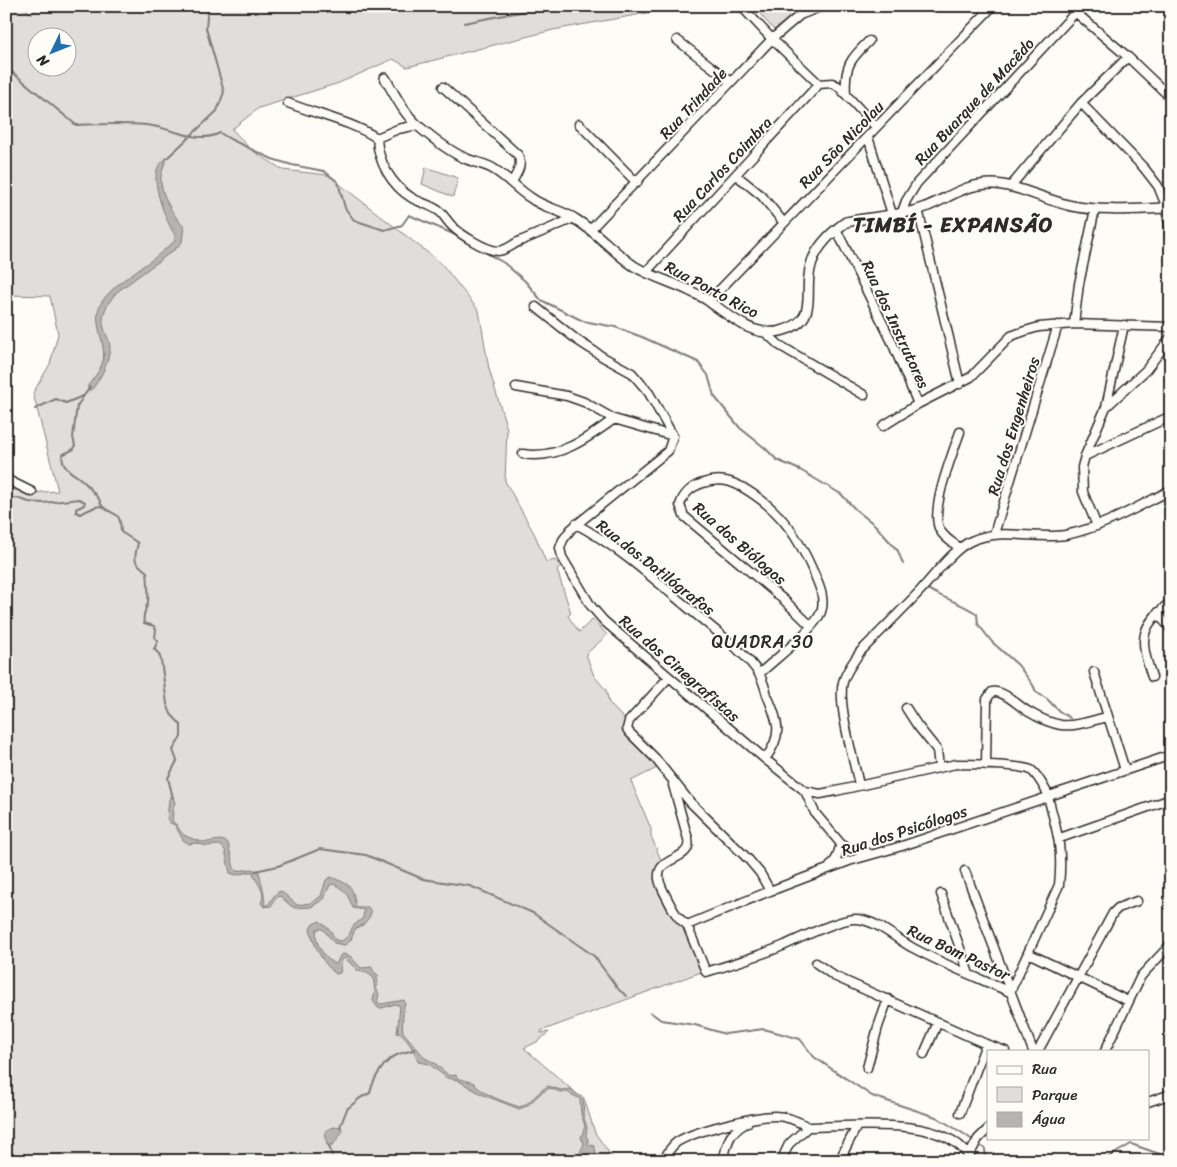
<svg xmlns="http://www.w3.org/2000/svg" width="1177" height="1167" font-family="Sriracha,sans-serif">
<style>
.green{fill:#dfdeda;stroke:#858482;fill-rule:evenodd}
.water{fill:#b5b4b1;stroke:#7e7d7b}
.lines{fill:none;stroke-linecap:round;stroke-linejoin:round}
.stream{stroke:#7e7d7b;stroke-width:2}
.minor-casing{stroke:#2b2b2b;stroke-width:11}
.tertiary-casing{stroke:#2b2b2b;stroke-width:12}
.minor{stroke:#fdfcf7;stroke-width:8}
.tertiary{stroke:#fdfcf7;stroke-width:9}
.labels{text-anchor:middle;stroke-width:4;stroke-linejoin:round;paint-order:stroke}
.street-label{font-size:16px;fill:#2b2b2b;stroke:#fdfcf7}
.neighbourhood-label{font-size:18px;letter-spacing:1px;fill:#2b2b2b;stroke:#fdfcf7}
.district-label{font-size:21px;font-weight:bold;letter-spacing:1px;fill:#2b2b2b;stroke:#fdfcf7}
</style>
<rect width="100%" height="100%" fill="#fdfcf7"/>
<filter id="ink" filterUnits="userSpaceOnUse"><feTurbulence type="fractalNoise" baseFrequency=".02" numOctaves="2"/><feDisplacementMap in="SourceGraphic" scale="10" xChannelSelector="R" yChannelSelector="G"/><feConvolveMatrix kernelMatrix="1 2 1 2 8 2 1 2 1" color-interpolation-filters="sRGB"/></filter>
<g filter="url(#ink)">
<!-- green -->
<path class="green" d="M 6,6 L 22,6 L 32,14 L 40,6 L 686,6 L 553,30 L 407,67 L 393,59 L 339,83 L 259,108 L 232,129 L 250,149 L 283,170 L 328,175 L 441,263 L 479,311 L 489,369 L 507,429 L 505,481 L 535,535 L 546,562 L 555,560 L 561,567 L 557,570 L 571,613 L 568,616 L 579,632 L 593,619 L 607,635 L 586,654 L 594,676 L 606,690 L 609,703 L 625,720 L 622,730 L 625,734 L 659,767 L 631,781 L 651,829 L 651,836 L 661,860 L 657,869 L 683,925 L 686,928 L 704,971 L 541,1031 L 541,1033 L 549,1032 L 537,1042 L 524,1048 L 585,1101 L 595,1133 L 615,1161 L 6,1161 L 6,501 L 14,487 L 29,493 L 58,491 L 33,393 L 50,364 L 58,334 L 50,296 L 6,295 ZM 38,38 L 68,38 L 68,68 L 38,68 Z
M 753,6 L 803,6 L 774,30 Z
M 426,167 L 458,178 L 453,197 L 422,184 Z"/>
<!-- water -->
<path class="water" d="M 167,157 C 165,163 162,170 161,177 C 160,194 173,215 184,227 L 182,242 L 178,247 L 117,292 C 108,302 100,315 104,328 C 106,335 110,341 110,347 C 109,363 100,379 91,391 L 87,387 C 92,380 99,372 102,364 C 109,344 90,323 101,303 C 114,282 145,267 163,251 C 167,247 172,244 175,240 L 175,235 C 166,222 152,185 157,170 C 158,165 164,161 167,157 Z
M 170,797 L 173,797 L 175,803 C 171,810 174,814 172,821 C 179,825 179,834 188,837 C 194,839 202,843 208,842 C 216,841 221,838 228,843 L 234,868 L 236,871 L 252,869 L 259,872 L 264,893 L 265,906 C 273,903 272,893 281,891 L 297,905 L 310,903 L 316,900 L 321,896 L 326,880 L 331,877 C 353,886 352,886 356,907 L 368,907 L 371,912 L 370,916 L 363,925 L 355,929 L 351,940 L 345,945 L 334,943 L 323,929 L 317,929 C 313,941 325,961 336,964 L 340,956 L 343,954 L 350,956 L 361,968 L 372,967 L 373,971 L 378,975 L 377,978 L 378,984 L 376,987 L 379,995 L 377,1002 L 381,1004 L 404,1000 L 405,1003 C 403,1007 402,1027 403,1032 L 425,1058 L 436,1064 L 449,1076 L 456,1075 L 457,1078 L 474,1083 C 479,1093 509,1104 520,1107 C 531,1103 538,1091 548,1086 L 561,1090 L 572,1089 L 575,1093 L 584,1098 L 583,1115 L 587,1127 L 586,1136 L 588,1139 L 588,1144 L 594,1146 L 596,1152 L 595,1161 L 581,1161 C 578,1150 582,1151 584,1143 L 581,1138 L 585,1126 L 581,1114 L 580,1099 L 567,1092 L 560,1092 L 550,1088 L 541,1093 L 527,1106 L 519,1109 L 481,1094 L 457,1080 L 447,1078 L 429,1064 L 418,1062 C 415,1051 408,1040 399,1033 L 397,1034 L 400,1006 L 395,1004 L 382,1008 L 378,1008 L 373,1001 L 375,991 L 373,977 L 367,973 L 358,971 L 345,958 L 342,960 L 340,973 L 336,974 C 322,963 314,946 310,929 L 313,924 L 320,921 L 331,931 L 335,940 L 342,941 L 349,935 L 353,926 L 363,918 L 364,910 L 353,908 C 348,896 347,891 334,884 L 330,885 L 324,899 L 311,907 L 295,908 L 291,906 L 280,896 L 277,897 L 271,906 L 264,907 L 261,903 C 267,890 255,883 253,872 L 249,872 L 236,875 L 230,873 L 225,850 L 220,845 L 206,846 L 197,843 L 189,844 L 183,840 L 175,825 L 170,823 L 167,819 L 169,799 Z
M 341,1126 L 342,1132 L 333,1145 L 327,1145 L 325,1131 L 331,1128 Z"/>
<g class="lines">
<!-- stream -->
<path class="stream" d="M 464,23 L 551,6
M 6,67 L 76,125 C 99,124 122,123 146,125 C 171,127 196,145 220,133 L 230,139 L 272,159 L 292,165 L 324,171 L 338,182 L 345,208 L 354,220 L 384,230 L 402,225 L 409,215 L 451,233 L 504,263 L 525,281 L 541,300 L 583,321 L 615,327 L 642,337 L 698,362 L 708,375 L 714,396 L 740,428 L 765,448 L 777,460 L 800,470 L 841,494 L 855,509 L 875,525 L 898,551 L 903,564
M 167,158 L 217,111 L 224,92 L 206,28 L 208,6
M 90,387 L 77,406 L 73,437 L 75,446 L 74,449 L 62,455 C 63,472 74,472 83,481 C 89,486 94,494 99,499 C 100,501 101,504 102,506 C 115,518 120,508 121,532 L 138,543 C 134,561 132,560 147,572 C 148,582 149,592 148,602 C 146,610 142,614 144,623 L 154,626 L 156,630 L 155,638 L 158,641 L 154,649 L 159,654 L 161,660 L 167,704 L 171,714 L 181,725 L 181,737 L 173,750 L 177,761 L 168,778 L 173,798
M 35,409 L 56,399 L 66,403 L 83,396
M 6,499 L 17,498 L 29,502 L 43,503 L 79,499 L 85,502 L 84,505 L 76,509 L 76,512 L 80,514 L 95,507 L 102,506
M 928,589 C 944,599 962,603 977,614 L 978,624 L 992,642 L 1018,665 L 1033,685 L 1036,692 L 1047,699 L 1059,711 L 1070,718
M 255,871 L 278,866 L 320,849 L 366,855 L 423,879 L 470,886 L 533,913 L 594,956 L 619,990 L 627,996
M 650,1012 L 661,1020 L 695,1025 L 725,1034 L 764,1029 L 800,1039 L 814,1057 L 872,1096 L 936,1117 L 961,1132 L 974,1141
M 340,1127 L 347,1109 L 360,1098 L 370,1093 C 373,1079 384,1060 399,1054 C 405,1052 409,1052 415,1049
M 978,1144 L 985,1149 L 986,1161
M 329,1146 L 332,1155
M 1102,1161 L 1131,1144 L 1171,1158"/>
<defs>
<path id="minor" d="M 1068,6 L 1128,57 L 1171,98
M 1166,6 L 1171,11
M 742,7 L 772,39 L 819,84 L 832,83 L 838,86 L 876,127
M 677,40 L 731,82
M 443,87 L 518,155 C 523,165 517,173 512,182
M 846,94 C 844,67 850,59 869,41
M 288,103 C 318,115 350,121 377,138 L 398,129 L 418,125
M 1081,103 L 1144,168 L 1158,186 L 1167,208 L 1171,207
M 579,124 L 637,183
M 868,137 L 892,214
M 377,138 C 378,162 391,185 412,198 C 421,203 431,205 439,211 C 444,215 447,221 452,226 C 461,235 485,250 498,251 C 505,251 512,245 518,242 C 537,234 556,226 574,218
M 736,175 L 762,196 L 784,223
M 1010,187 L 1081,103 L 1128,57
M 918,209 L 960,384
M 902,212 L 906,201 L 917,183 L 1075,13
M 591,229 L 772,39 L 800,15 L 823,6
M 836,229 L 891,340 L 918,404
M 646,272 L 819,84
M 709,301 L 993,6
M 536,307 L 577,340 L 603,357 L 632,373 L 649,393 L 673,436 L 668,451 L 571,529 L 563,540 L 560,548 L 562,557 L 591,606 L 604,621 L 765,759 L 805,791 L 820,794 L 836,791 L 956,764 C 968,764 1023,765 1031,770 C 1039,776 1044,788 1049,796 L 1048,797 C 1057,831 1063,848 1059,885 L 1010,992
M 1074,324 L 1079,284 L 1095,209
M 765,332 L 779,345 L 864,395
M 516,387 L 567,396 L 584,402 L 614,419 L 673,436
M 1106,407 L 1124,325
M 883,426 L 918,404 L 971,377 L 1011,336 L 1025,331 L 1039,327 L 1074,324 L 1171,327
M 960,432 C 953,453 929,511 940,530 C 944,538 953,543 960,548
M 523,454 C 557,460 587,439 614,419
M 1085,456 L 1171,416
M 6,479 L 32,492
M 576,524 C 621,548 659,584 698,616 C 716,631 747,654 759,674 C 763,680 765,688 767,695 C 778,722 784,734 765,759
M 1097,526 L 1083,492 L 1082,467 L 1085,456 L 1106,407 L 1146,370 L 1171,337
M 994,534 L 1058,325
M 1157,613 L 1171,629
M 1094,672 L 1125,770
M 759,674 C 775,659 814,630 821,612 C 826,598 818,583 813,571 C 799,539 783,514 753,494 C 737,483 723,476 703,483 C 691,487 684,493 680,505 L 684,516 L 784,600 L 811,626
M 669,677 L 629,721 L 627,729 L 629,732 L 655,758 L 690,802 L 749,860 L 760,873 L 770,891 L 849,861 L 902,846 L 1048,797
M 1152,677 C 1140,641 1138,627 1171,602
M 906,708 L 917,725 L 937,750 L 939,767
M 986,765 L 987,699 L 992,692 C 1004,690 1018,706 1029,712 C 1039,718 1050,723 1061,725 C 1076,727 1093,720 1107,717
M 673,785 L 688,839 C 693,862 656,855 659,879 C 660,886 665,894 668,900 C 673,910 677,918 687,925 L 770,891
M 859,785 C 854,761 837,703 843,682 C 846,671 854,661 860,652 C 880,632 900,612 919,592 C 934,576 952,550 971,541 C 1001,527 1034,540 1065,535 C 1102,528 1137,507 1171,490
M 805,791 L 815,813 L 841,844 L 836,859 L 829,868
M 1049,796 L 1171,755
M 1060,838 L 1171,799
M 841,844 L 850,849 L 868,853
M 965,871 L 1033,1051
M 941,894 L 969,974
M 687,925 L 706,972 C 733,964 759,956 785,945 C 800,938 841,918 856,919 C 877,920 896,939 913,948 C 945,965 978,978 1010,992
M 1028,953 L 1128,1001
M 816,963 L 834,976 L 986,1044 L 1005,1051
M 1038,1051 L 1113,913 L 1118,908 L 1137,901
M 1105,1051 L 1141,976 L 1171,944
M 924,1054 L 938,1022
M 867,1068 L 878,1027 L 888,999
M 1148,1102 L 1171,1094
M 960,1113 L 986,1044
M 664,1161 C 667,1153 670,1147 677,1142 C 694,1131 754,1116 775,1116 C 787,1116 798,1121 808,1127 C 852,1127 941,1115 968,1155
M 723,1161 C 728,1141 728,1133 747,1123
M 781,1161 L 789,1144 L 808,1127
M 839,1161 L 857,1126
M 966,1161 L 978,1139 L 988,1129"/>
<path id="tertiary" d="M 385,78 C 395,95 403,112 417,125 C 430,136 451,153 467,159 C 476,163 487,164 495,170 C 508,178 518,190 531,198 C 544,208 561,210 575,219 C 597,232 613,252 634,266 C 652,277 672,282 690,291 C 696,294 704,297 710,302 C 730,316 753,338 781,331 C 819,321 804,296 810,269 C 814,249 829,234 846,222 C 869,217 894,216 917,210 C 945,202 960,184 992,184 C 1016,184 1047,201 1072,206 C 1103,212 1136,209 1167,208 L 1171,236"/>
</defs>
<!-- minor casing -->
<use href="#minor" class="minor-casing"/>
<!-- tertiary casing -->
<use href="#tertiary" class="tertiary-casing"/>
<!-- minor -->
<use href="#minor" class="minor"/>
<!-- tertiary -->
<use href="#tertiary" class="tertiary"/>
</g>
</g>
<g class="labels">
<!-- street labels -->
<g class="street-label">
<text transform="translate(974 101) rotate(-47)" y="6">Rua Buarque de Macêdo</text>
<text transform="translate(693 103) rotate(-47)" y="6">Rua Trindade</text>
<text transform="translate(841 144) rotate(-46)" y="6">Rua São Nicolau</text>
<text transform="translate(722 169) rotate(-47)" y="6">Rua Carlos Coimbra</text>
<text transform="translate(712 289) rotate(28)" y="6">Rua Porto Rico</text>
<text transform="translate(896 324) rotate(65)" y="6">Rua dos Instrutores</text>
<text transform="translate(1013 426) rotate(-73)" y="6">Rua dos Engenheiros</text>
<text transform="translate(740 543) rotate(41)" y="6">Rua dos Biólogos</text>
<text transform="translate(656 567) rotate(38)" y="6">Rua dos Datilógrafos</text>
<text transform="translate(680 668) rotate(41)" y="6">Rua dos Cinegrafistas</text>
<text transform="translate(904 830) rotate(-18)" y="6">Rua dos Psicólogos</text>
<text transform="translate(959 952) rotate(25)" y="6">Rua Bom Pastor</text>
</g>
<!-- neighbourhood labels -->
<g class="neighbourhood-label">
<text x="763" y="648">QUADRA 30</text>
</g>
<!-- district labels -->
<g class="district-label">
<text x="953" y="232">TIMBÍ - EXPANSÃO</text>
</g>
</g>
<!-- margin -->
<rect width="1177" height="1167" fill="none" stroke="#fdfcf7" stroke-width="25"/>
<rect x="12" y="12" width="1152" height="1142" fill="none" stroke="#2b2b2b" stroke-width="2" filter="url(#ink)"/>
<!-- legend -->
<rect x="987" y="1050" width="162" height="90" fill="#fdfcf7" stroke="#a9a8a5"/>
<rect x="997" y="1066" width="25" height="8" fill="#fdfcf7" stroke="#a9a8a5"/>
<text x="1032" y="1074" font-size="15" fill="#2b2b2b">Rua</text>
<rect x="997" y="1087" width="25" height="15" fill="#dfdeda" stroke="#a9a8a5"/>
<text x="1032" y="1100" font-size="15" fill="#2b2b2b">Parque</text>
<rect x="997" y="1112" width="25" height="15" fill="#b5b4b1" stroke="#a9a8a5"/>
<text x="1032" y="1124" font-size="15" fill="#2b2b2b">Água</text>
<!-- north arrow -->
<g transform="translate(52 52) rotate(227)"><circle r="24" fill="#fdfcf7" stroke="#a9a8a5"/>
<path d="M0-4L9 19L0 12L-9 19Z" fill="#1f6fb2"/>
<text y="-8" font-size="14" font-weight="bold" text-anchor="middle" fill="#2b2b2b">N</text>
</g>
</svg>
